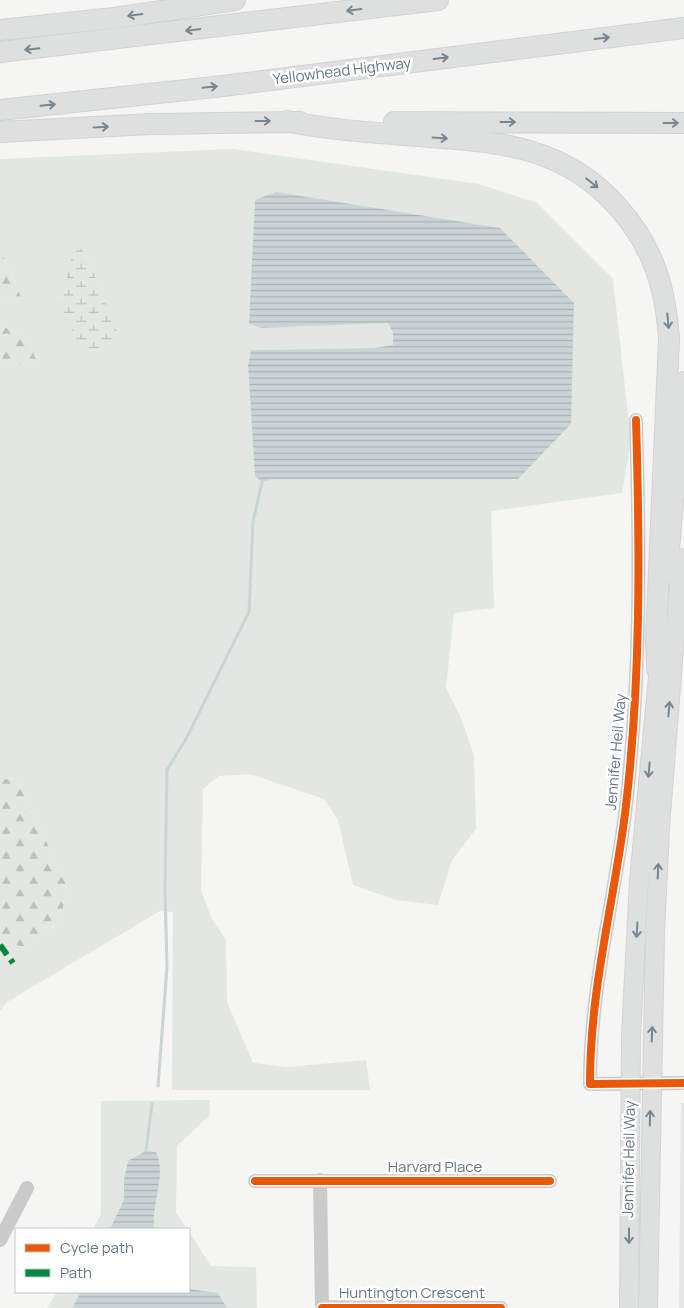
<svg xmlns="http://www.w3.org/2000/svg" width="684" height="1308" font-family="Manrope,sans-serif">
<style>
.built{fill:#e5e7e6}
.green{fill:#e3e7e1;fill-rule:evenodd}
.forest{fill:url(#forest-firs)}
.wetland{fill:url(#wetland-marsh)}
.water{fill:url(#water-rules)}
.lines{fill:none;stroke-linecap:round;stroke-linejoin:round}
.stream{stroke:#cad3d5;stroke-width:3}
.major-casing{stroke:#d2d3d3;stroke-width:20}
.highway-casing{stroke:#d1d2d2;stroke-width:22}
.minor{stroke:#cacacb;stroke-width:14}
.major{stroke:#dedfdf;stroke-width:18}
.highway{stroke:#dedfdf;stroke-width:20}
.quiet{stroke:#00873e;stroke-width:6;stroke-dasharray:12 6;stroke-linecap:butt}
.cycleway-casing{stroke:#fff;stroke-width:11}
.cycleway{stroke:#e8590c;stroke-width:8}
.oneway{stroke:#778792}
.labels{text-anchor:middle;stroke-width:5;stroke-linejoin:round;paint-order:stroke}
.street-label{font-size:15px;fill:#657784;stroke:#fff}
</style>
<defs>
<pattern id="forest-firs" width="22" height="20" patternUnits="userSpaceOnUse" patternTransform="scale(1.25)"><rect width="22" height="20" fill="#e3e7e1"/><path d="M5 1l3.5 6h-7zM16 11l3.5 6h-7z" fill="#bcc0bc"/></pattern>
<pattern id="wetland-marsh" width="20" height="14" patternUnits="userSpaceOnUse" patternTransform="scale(1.25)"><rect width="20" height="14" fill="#e3e7e1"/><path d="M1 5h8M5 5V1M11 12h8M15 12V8" fill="none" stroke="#bcc0bc"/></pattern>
<pattern id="water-rules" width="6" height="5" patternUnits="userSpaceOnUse" patternTransform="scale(1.25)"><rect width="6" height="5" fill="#cad3d5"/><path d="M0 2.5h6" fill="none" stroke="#a8b0b2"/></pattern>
</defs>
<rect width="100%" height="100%" fill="#f5f5f3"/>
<!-- built -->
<path class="built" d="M 681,1103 L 684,1103 L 684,1308 L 679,1308 Z"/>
<!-- green -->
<path class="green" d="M 233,149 L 479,184 L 537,203 L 613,279 L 631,442 L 622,493 L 491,511 L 494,608 L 454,613 L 446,688 L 461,718 L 474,756 L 476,829 L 452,860 L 438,905 L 396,900 L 353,885 L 338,820 L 324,799 L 250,774 L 219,776 L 203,789 L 201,891 L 212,919 L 226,940 L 227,1002 L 253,1063 L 287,1067 L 366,1060 L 370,1090 L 172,1090 L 173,912 L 160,911 L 7,1002 L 0,1011 L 0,943 L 28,947 L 61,921 L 67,885 L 16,778 L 0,780 L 0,363 L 39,367 L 26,335 L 0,326 L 0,299 L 21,297 L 4,258 L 0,257 L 0,159 ZM 79,244 L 92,268 L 119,338 ZM 574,303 L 518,478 L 273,479 L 255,476 L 248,365 L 251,350 L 375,348 L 393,346 L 393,333 L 388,323 L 262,328 L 249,324 Z
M 210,1100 L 210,1115 L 177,1146 L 176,1213 L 187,1229 L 93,1229 L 101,1214 L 101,1101 Z
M 189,1232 L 211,1266 L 256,1267 L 257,1308 L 47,1308 L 57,1292 L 189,1292 Z"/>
<!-- forest -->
<path class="forest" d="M 0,257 L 4,258 L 21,297 L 0,299 Z
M 0,326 L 26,335 L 39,367 L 0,363 Z
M 16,778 L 67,885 L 61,921 L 28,947 L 0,943 L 0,780 Z"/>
<!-- wetland -->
<path class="wetland" d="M 79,244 L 92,268 L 120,338 L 94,358 L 79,347 L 60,302 L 74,248 Z"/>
<!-- water -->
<path class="water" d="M 276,192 L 500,228 L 574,303 L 571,424 L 518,479 L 273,479 L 262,482 L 255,476 L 248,365 L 251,350 L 375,348 L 393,345 L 393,333 L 388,323 L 262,328 L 249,324 L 255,200 Z
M 146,1151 L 156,1152 C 167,1175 151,1204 154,1229 L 110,1229 L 124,1200 L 124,1179 L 128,1161 Z
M 189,1289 L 218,1293 L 227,1308 L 72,1308 L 81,1292 L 189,1292 Z"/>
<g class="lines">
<!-- stream -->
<path class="stream" d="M 158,1086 L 167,967 L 165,889 L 167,770 L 187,737 L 249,612 L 253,522 L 262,482
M 146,1151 L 152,1104"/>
<defs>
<path id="major" d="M 668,574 L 684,381
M 629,1308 L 631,1035 L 639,881 L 660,655
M 648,1308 L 655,933 L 660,828 L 681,558"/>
<path id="highway" d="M 0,30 L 114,18 L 235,0
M 0,52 L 438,0
M 0,110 L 223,86 L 684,28
M 287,121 C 334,131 382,133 430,137 C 503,142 566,148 618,207 C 653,247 665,285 669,338 L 656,640 L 657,669
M 394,122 L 684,123
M 0,132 L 151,124 L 300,122
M 681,572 L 684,560"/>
</defs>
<!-- major casing -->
<use href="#major" class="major-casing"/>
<!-- highway casing -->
<use href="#highway" class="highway-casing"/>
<!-- minor -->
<path class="minor" d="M 636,420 C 640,552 641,683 625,814 C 613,907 590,989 590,1084 L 684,1083
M 320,1180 L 322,1308
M 255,1181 L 550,1181
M 0,1240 L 27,1188
M 322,1307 L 501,1308"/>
<!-- major -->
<use href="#major" class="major"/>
<!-- highway -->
<use href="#highway" class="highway"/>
<!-- quiet -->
<path class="quiet" d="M 0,945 L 13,963"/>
<defs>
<path id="cycleway" d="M 636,420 C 640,552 641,683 625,814 C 613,907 590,989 590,1084 L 684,1083
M 255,1181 L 550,1181
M 322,1308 L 501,1308"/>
</defs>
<!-- cycleway casing -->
<use href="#cycleway" class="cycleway-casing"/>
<!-- cycleway -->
<use href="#cycleway" class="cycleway"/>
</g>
<!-- one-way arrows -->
<defs><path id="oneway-shaft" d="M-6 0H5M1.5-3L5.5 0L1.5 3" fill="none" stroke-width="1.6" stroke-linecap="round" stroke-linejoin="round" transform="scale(1.25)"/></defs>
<g class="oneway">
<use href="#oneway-shaft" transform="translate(354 10) rotate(173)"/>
<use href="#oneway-shaft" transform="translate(135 15) rotate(172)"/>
<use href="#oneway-shaft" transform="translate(193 30) rotate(173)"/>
<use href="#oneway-shaft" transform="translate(602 38) rotate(-7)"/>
<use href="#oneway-shaft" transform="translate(32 49) rotate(174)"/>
<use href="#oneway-shaft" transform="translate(441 58) rotate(-7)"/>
<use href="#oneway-shaft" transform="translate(210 87) rotate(-6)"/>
<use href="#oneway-shaft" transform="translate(48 105) rotate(-6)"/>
<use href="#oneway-shaft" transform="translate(263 121)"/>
<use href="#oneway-shaft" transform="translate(508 122)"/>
<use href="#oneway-shaft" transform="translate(671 123)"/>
<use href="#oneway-shaft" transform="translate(101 127) rotate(-3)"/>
<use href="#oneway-shaft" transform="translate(440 138) rotate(4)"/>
<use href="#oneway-shaft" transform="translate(592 183) rotate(39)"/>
<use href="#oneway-shaft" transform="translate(668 321) rotate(85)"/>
<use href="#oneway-shaft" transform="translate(669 709) rotate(-85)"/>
<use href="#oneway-shaft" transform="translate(649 770) rotate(95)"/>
<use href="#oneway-shaft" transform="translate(658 871) rotate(-88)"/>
<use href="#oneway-shaft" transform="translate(637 930) rotate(93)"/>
<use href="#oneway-shaft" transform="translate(652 1034) rotate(-88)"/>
<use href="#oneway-shaft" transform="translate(650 1118) rotate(-89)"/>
<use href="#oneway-shaft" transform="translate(629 1236) rotate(90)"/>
</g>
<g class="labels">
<!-- street labels -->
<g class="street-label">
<text transform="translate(342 71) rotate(-7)" y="5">Yellowhead Highway</text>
<text transform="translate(616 752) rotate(-85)" y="5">Jennifer Heil Way</text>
<text transform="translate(629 1159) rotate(-89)" y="5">Jennifer Heil Way</text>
<text x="435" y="1172">Harvard Place</text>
<text x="412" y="1298">Huntington Crescent</text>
</g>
</g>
<!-- legend -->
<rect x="15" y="1228" width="175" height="65" fill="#ffffff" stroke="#c1c9ce"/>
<rect x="25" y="1244" width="25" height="8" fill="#e8590c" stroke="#c1c9ce"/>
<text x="60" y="1253" font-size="15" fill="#657784">Cycle path</text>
<rect x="25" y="1269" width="25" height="8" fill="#00873e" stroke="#c1c9ce"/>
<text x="60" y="1278" font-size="15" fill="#657784">Path</text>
</svg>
